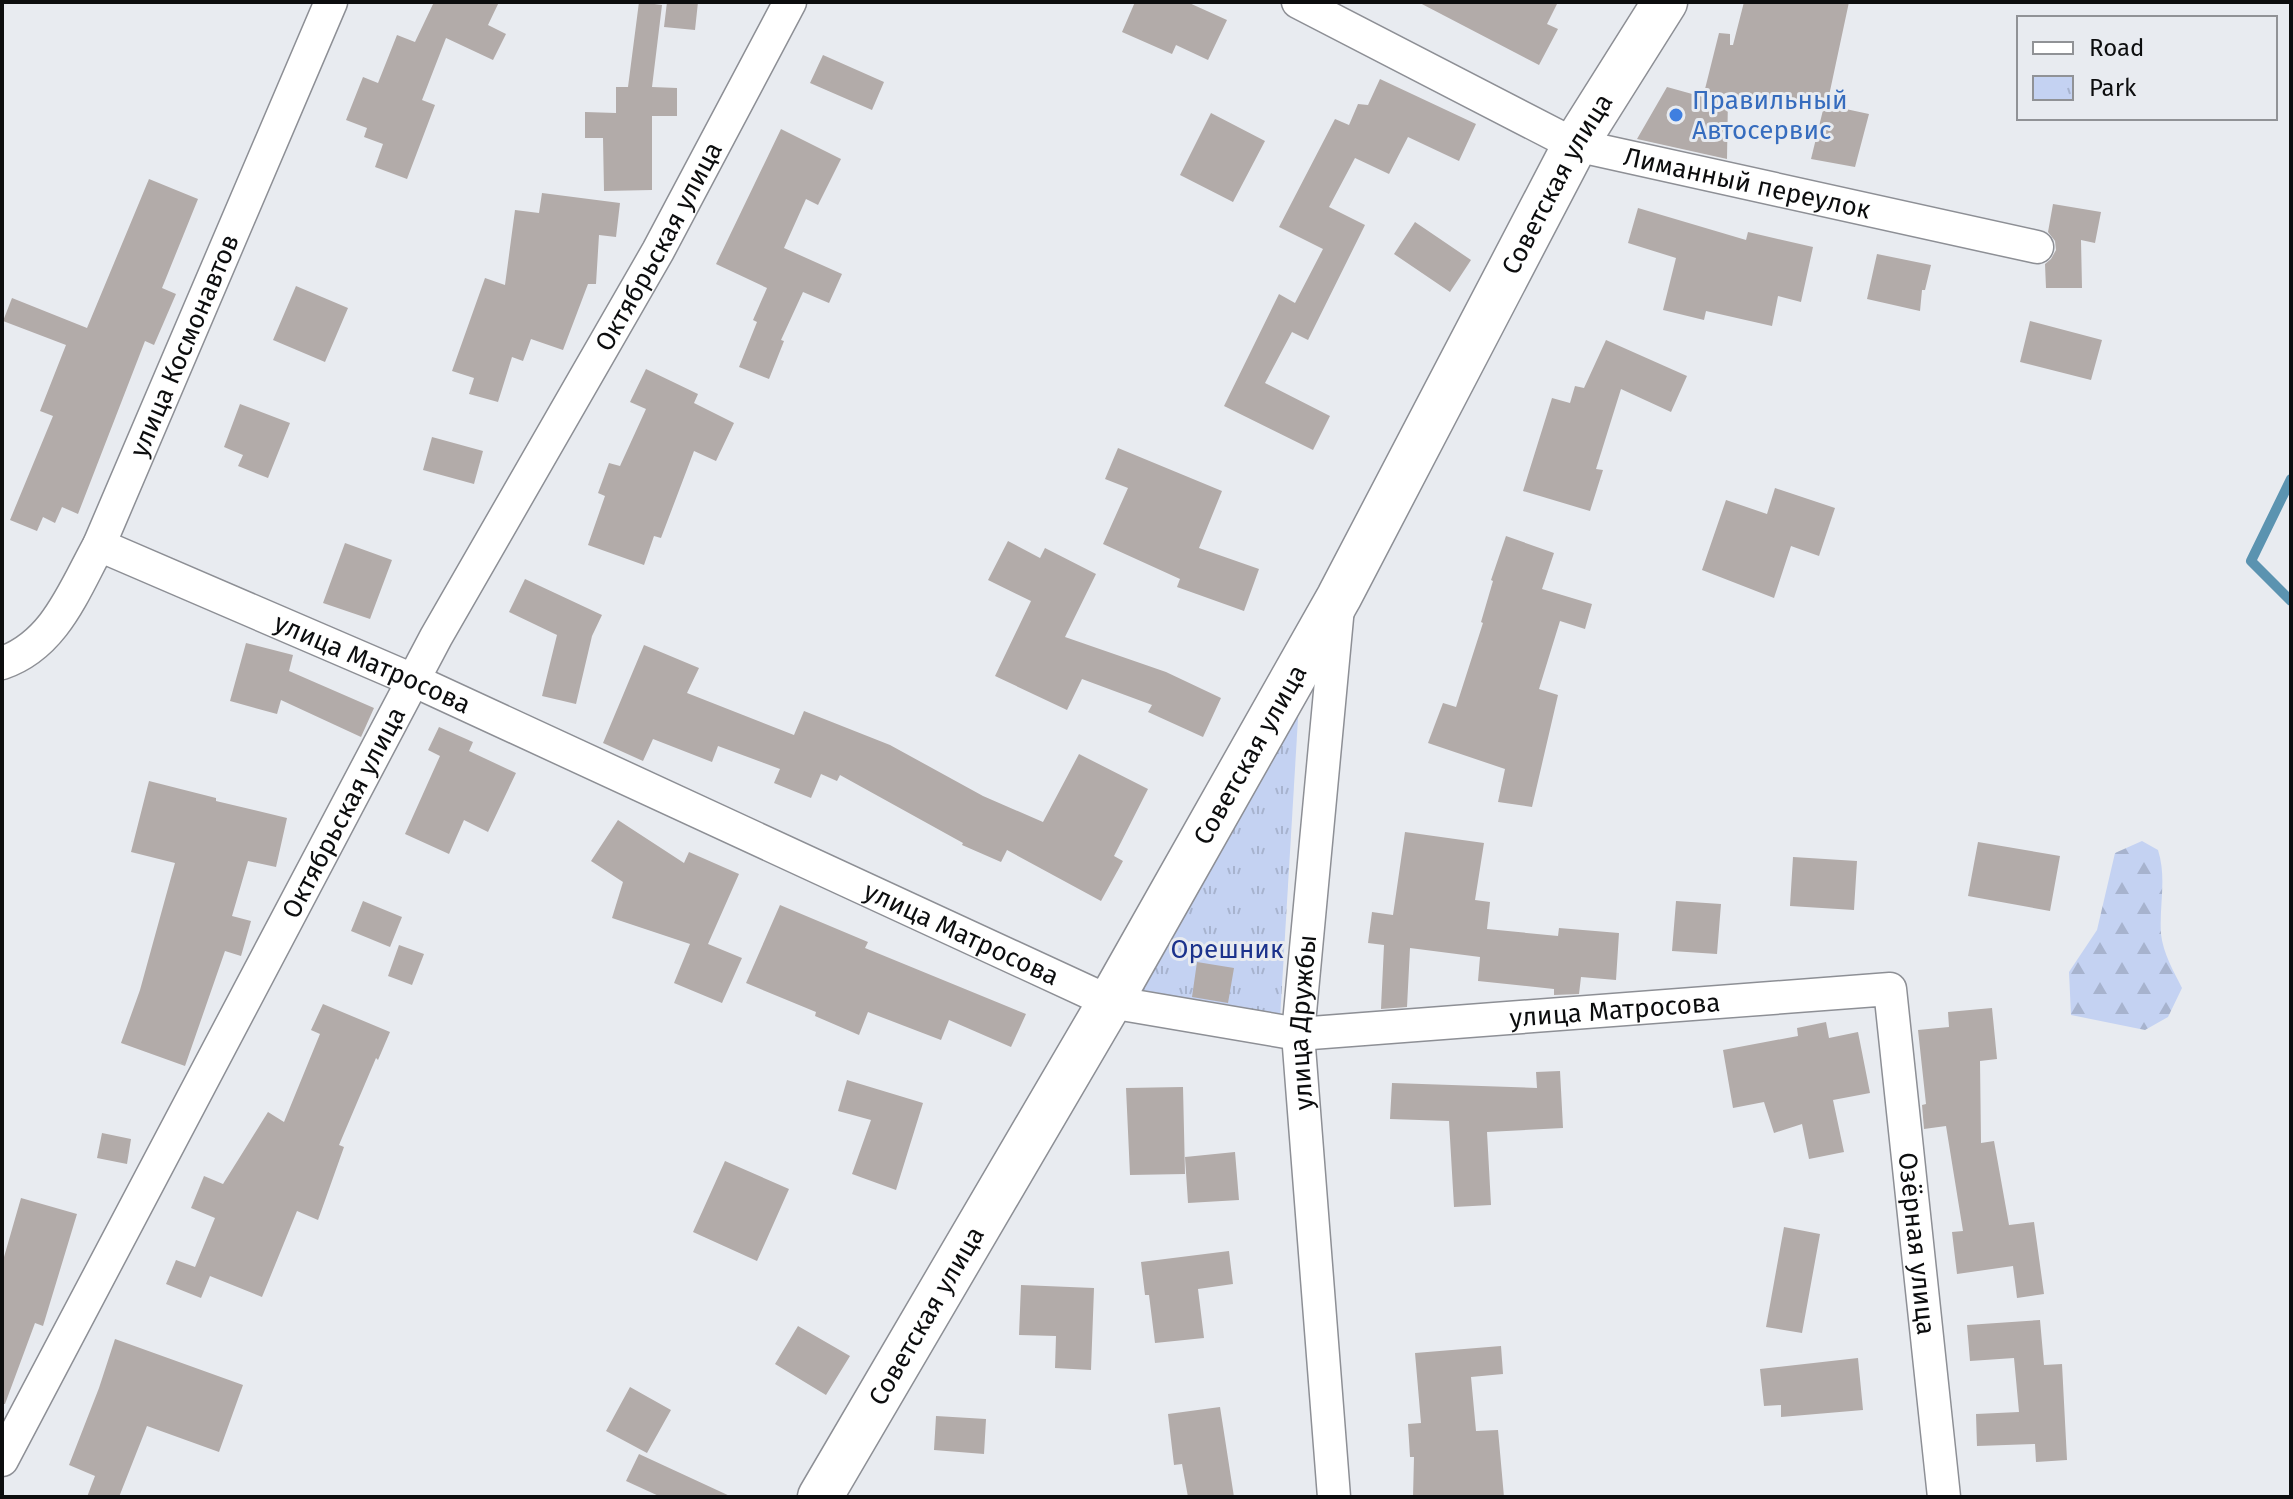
<svg xmlns="http://www.w3.org/2000/svg" width="2293" height="1499" font-family="'Fira Sans',sans-serif">
<style>
.forest{fill:url(#forest-firs)}
.park{fill:url(#park-tufts)}
.lines{fill:none;stroke-linecap:round;stroke-linejoin:round}
.stream{stroke:#5b93b0;stroke-width:10}
.building{fill:#b2aba9}
.street-casing{stroke:#8d8f95;stroke-width:35}
.secondary-casing{stroke:#8d8f95;stroke-width:47}
.street{stroke:#fff;stroke-width:32}
.secondary{stroke:#fff;stroke-width:44}
.shop-dot{fill:#3f7fe0;stroke:#e8ebf0;stroke-width:3}
.labels{text-anchor:middle;stroke-width:6;stroke-linejoin:round;paint-order:stroke}
.shop-label{font-size:26px;fill:#366cbe;stroke:#e8ebf0;text-anchor:start}
.street-label{font-size:26px;fill:#0c0d0e;stroke:#e8ebf0}
.park-label{font-size:26px;fill:#1b328c;stroke:#e8ebf0}
</style>
<defs>
<pattern id="forest-firs" width="22" height="20" patternUnits="userSpaceOnUse" patternTransform="scale(2)"><rect width="22" height="20" fill="#c4d2f2"/><path d="M5 1l3.5 6h-7zM16 11l3.5 6h-7z" fill="#a7b3ce"/></pattern>
<pattern id="park-tufts" width="24" height="20" patternUnits="userSpaceOnUse" patternTransform="scale(2)"><rect width="24" height="20" fill="#c4d2f2"/><path d="M3 7l-1-3M5 7V3M7 7l1-3M15 17l-1-3M17 17v-4M19 17l1-3" fill="none" stroke="#a7b3ce"/></pattern>
</defs>
<rect width="100%" height="100%" fill="#e8ebf0"/>
<!-- forest -->
<path class="forest" d="M 2142,841 L 2158,850 C 2167,878 2159,906 2161,934 C 2163,953 2174,972 2182,988 L 2168,1017 L 2145,1030 L 2071,1015 L 2069,972 L 2097,930 L 2115,853 Z"/>
<!-- park -->
<path class="park" d="M 1299,702 L 1280,1019 L 1135,991 Z"/>
<g class="lines">
<!-- stream -->
<path class="stream" d="M 2291,479 L 2251,561 L 2291,601"/>
</g>
<!-- building -->
<path class="building" d="M 434,2 L 499,2 L 488,25 L 506,34 L 493,60 L 446,38 L 422,100 L 435,105 L 407,179 L 375,167 L 383,144 L 364,137 L 367,128 L 346,120 L 363,77 L 378,83 L 397,35 L 415,42 Z
M 639,2 L 662,5 L 652,87 L 677,88 L 677,116 L 652,116 L 652,190 L 604,191 L 603,138 L 585,138 L 585,112 L 616,113 L 616,87 L 628,87 Z
M 667,2 L 698,2 L 695,30 L 664,27 Z
M 1135,2 L 1187,2 L 1227,20 L 1208,60 L 1176,45 L 1172,54 L 1122,32 Z
M 1418,2 L 1558,2 L 1547,24 L 1558,29 L 1539,65 Z
M 1744,2 L 1849,2 L 1827,105 L 1869,114 L 1855,167 L 1811,159 L 1824,106 L 1776,94 L 1773,108 L 1728,96 L 1727,159 L 1637,139 L 1667,87 L 1703,97 L 1719,33 L 1730,34 L 1730,45 L 1733,45 Z
M 823,55 L 884,82 L 872,110 L 810,83 Z
M 1380,79 L 1476,124 L 1459,161 L 1408,137 L 1389,174 L 1355,158 L 1329,207 L 1365,225 L 1308,340 L 1292,332 L 1265,383 L 1330,416 L 1313,450 L 1224,406 L 1279,294 L 1295,303 L 1323,249 L 1279,227 L 1335,119 L 1349,125 L 1358,104 L 1368,105 Z
M 1211,113 L 1265,141 L 1233,202 L 1180,175 Z
M 781,129 L 841,159 L 818,205 L 806,199 L 784,248 L 842,274 L 829,303 L 803,292 L 781,340 L 784,341 L 769,379 L 739,367 L 757,322 L 753,320 L 767,288 L 716,264 Z
M 149,179 L 198,199 L 162,288 L 176,294 L 154,345 L 145,341 L 78,514 L 62,507 L 55,523 L 43,517 L 37,531 L 10,520 L 53,416 L 40,411 L 66,345 L 3,321 L 12,298 L 87,328 Z
M 542,193 L 620,203 L 616,237 L 599,235 L 596,284 L 588,284 L 563,350 L 531,339 L 523,361 L 512,357 L 498,402 L 469,394 L 474,378 L 452,371 L 485,278 L 505,285 L 515,210 L 539,213 Z
M 2053,204 L 2101,212 L 2095,243 L 2081,240 L 2082,288 L 2046,288 L 2045,264 L 2051,259 L 2056,250 L 2055,241 L 2048,232 Z
M 1638,208 L 1746,240 L 1748,232 L 1813,247 L 1801,302 L 1778,296 L 1772,326 L 1706,311 L 1704,320 L 1663,310 L 1676,258 L 1628,243 Z
M 1415,222 L 1471,260 L 1450,292 L 1394,254 Z
M 1877,254 L 1931,265 L 1925,290 L 1922,290 L 1920,311 L 1867,299 Z
M 296,286 L 348,308 L 325,362 L 273,340 Z
M 2030,321 L 2102,340 L 2091,380 L 2020,362 Z
M 1606,340 L 1687,376 L 1671,412 L 1621,389 L 1596,469 L 1603,470 L 1590,511 L 1523,491 L 1552,398 L 1570,403 L 1575,386 L 1584,388 Z
M 646,369 L 698,394 L 694,403 L 734,423 L 716,461 L 694,451 L 661,538 L 654,536 L 644,565 L 588,545 L 605,496 L 598,493 L 609,463 L 620,466 L 646,409 L 630,402 Z
M 240,404 L 290,423 L 268,478 L 238,466 L 243,455 L 224,447 Z
M 432,437 L 483,451 L 474,484 L 423,470 Z
M 1118,448 L 1222,491 L 1199,548 L 1259,569 L 1244,611 L 1177,587 L 1180,579 L 1103,544 L 1128,488 L 1105,479 Z
M 1775,488 L 1835,508 L 1819,556 L 1791,546 L 1774,598 L 1702,570 L 1726,500 L 1767,514 Z
M 1506,536 L 1554,553 L 1542,589 L 1592,604 L 1585,629 L 1560,621 L 1539,689 L 1558,695 L 1532,807 L 1498,802 L 1505,769 L 1428,743 L 1443,703 L 1456,707 L 1483,623 L 1481,622 L 1493,581 L 1491,580 Z
M 1008,541 L 1040,558 L 1045,548 L 1096,574 L 1065,637 L 1166,672 L 1221,698 L 1203,737 L 1148,712 L 1152,705 L 1082,679 L 1067,710 L 995,676 L 1031,601 L 988,580 Z
M 345,543 L 392,560 L 370,619 L 323,603 Z
M 525,579 L 602,615 L 592,636 L 576,704 L 542,696 L 557,635 L 509,612 Z
M 246,643 L 293,655 L 289,671 L 374,708 L 361,737 L 281,700 L 277,714 L 230,701 Z
M 644,645 L 699,668 L 687,693 L 794,735 L 804,711 L 890,745 L 983,796 L 1043,822 L 1079,754 L 1148,789 L 1114,856 L 1123,861 L 1101,901 L 1007,850 L 1001,862 L 962,845 L 963,843 L 840,775 L 837,781 L 821,774 L 811,798 L 774,783 L 780,769 L 718,746 L 712,762 L 653,739 L 643,761 L 603,743 Z
M 439,727 L 473,742 L 469,751 L 516,773 L 488,832 L 464,820 L 449,854 L 405,834 L 440,756 L 428,750 Z
M 149,781 L 216,798 L 216,801 L 287,818 L 276,867 L 248,861 L 232,916 L 251,921 L 241,956 L 225,951 L 185,1066 L 121,1043 L 140,990 L 175,863 L 131,852 Z
M 618,820 L 684,863 L 689,852 L 739,874 L 708,944 L 742,958 L 722,1003 L 674,983 L 690,944 L 612,918 L 623,882 L 591,861 Z
M 1405,832 L 1484,843 L 1475,900 L 1490,902 L 1487,929 L 1558,936 L 1559,928 L 1619,933 L 1616,980 L 1581,977 L 1579,994 L 1554,995 L 1554,989 L 1478,981 L 1480,957 L 1410,948 L 1407,1007 L 1381,1009 L 1384,945 L 1368,943 L 1372,912 L 1393,915 Z
M 1978,842 L 2060,856 L 2050,911 L 1968,896 Z
M 1793,857 L 1857,861 L 1854,910 L 1790,906 Z
M 363,901 L 402,917 L 390,947 L 351,931 Z
M 1676,901 L 1721,904 L 1717,954 L 1672,951 Z
M 780,905 L 868,942 L 865,948 L 1026,1014 L 1011,1047 L 949,1020 L 941,1040 L 868,1012 L 859,1035 L 815,1016 L 816,1012 L 746,983 Z
M 399,945 L 424,954 L 412,985 L 388,976 Z
M 1197,962 L 1234,968 L 1228,1003 L 1192,997 Z
M 323,1004 L 390,1032 L 378,1060 L 376,1058 L 339,1145 L 344,1147 L 318,1220 L 297,1211 L 262,1297 L 210,1276 L 201,1298 L 166,1284 L 176,1260 L 195,1267 L 215,1218 L 191,1208 L 204,1176 L 223,1184 L 268,1112 L 284,1122 L 320,1034 L 311,1030 Z
M 1992,1008 L 1997,1059 L 1980,1061 L 1981,1143 L 1994,1141 L 2009,1225 L 2034,1222 L 2044,1294 L 2017,1298 L 2013,1266 L 1957,1274 L 1952,1232 L 1963,1231 L 1946,1126 L 1924,1129 L 1922,1105 L 1926,1104 L 1918,1030 L 1949,1027 L 1948,1012 Z
M 1826,1022 L 1829,1038 L 1858,1032 L 1870,1093 L 1833,1100 L 1844,1152 L 1809,1159 L 1802,1124 L 1774,1133 L 1764,1102 L 1733,1108 L 1723,1050 L 1798,1036 L 1797,1028 Z
M 1560,1071 L 1563,1128 L 1487,1132 L 1491,1205 L 1454,1207 L 1449,1121 L 1390,1119 L 1392,1083 L 1537,1088 L 1536,1072 Z
M 847,1080 L 923,1103 L 896,1190 L 852,1174 L 871,1120 L 838,1111 Z
M 1183,1087 L 1185,1174 L 1130,1175 L 1126,1088 Z
M 102,1133 L 131,1139 L 127,1164 L 97,1158 Z
M 1235,1152 L 1239,1200 L 1188,1203 L 1185,1157 Z
M 725,1161 L 789,1189 L 757,1261 L 693,1232 Z
M 21,1198 L 77,1214 L 43,1326 L 35,1323 L 5,1404 L 2,1404 L 2,1264 Z
M 1784,1227 L 1820,1234 L 1802,1333 L 1766,1327 Z
M 1229,1251 L 1233,1284 L 1198,1289 L 1204,1338 L 1155,1343 L 1149,1295 L 1145,1295 L 1141,1262 Z
M 1021,1285 L 1094,1288 L 1091,1370 L 1055,1368 L 1056,1336 L 1019,1335 Z
M 2040,1320 L 2044,1365 L 2062,1364 L 2067,1460 L 2036,1462 L 2035,1444 L 1977,1446 L 1976,1414 L 2019,1412 L 2014,1358 L 1970,1361 L 1967,1325 Z
M 798,1326 L 850,1356 L 826,1395 L 775,1364 Z
M 115,1339 L 243,1385 L 219,1452 L 147,1426 L 119,1497 L 87,1497 L 95,1476 L 69,1465 L 99,1388 Z
M 1501,1346 L 1503,1374 L 1471,1377 L 1476,1431 L 1498,1430 L 1504,1497 L 1413,1497 L 1414,1457 L 1410,1457 L 1408,1424 L 1421,1423 L 1415,1353 Z
M 1858,1358 L 1863,1410 L 1781,1417 L 1781,1405 L 1764,1406 L 1760,1369 Z
M 630,1387 L 671,1410 L 647,1453 L 606,1431 Z
M 1220,1407 L 1234,1497 L 1188,1497 L 1182,1464 L 1174,1465 L 1168,1414 Z
M 936,1416 L 986,1419 L 984,1454 L 934,1450 Z
M 639,1454 L 732,1497 L 661,1497 L 626,1481 Z"/>
<g class="lines">
<defs>
<g id="street">
<path id="s1" d="M 1298,2 L 1575,145 L 2037,247"/>
<path id="s2" d="M 99,545 L 415,681 L 1110,1002 L 1298,1034 L 1890,989 L 1944,1497"/>
<path id="s3" d="M 2,663 C 55,645 74,590 99,545 L 331,2"/>
<path id="s4" d="M 2,1460 L 436,637 L 658,251 L 790,2"/>
<path id="s5" d="M 1334,1497 L 1298,1034 L 1338,607"/>
</g>
<g id="secondary">
<path id="s6" d="M 820,1497 L 1110,1002 L 1339,597 L 1575,145 L 1665,2"/>
</g>
</defs>
<!-- street casing -->
<use href="#street" class="street-casing"/>
<!-- secondary casing -->
<use href="#secondary" class="secondary-casing"/>
<!-- street -->
<use href="#street" class="street"/>
<!-- secondary -->
<use href="#secondary" class="secondary"/>
</g>
<!-- markers -->
<circle class="shop-dot" cx="1676" cy="115" r="8"/>
<g class="labels">
<!-- shop labels -->
<g class="shop-label">
<text x="1692" y="109">Правильный<tspan x="1692" dy="30">Автосервис</tspan></text>
</g>
<!-- street labels -->
<g class="street-label">
<text dy="9" stroke="none"><textPath href="#s1" startOffset="488">Лиманный переулок</textPath></text>
<text dy="9" stroke="none"><textPath href="#s6" startOffset="1506">Советская улица</textPath></text>
<text dy="9" stroke="none"><textPath href="#s4" startOffset="1380">Октябрьская улица</textPath></text>
<text dy="9" stroke="none"><textPath href="#s3" startOffset="374">улица Космонавтов</textPath></text>
<text dy="9" stroke="none"><textPath href="#s2" startOffset="298">улица Матросова</textPath></text>
<text dy="9" stroke="none"><textPath href="#s6" startOffset="858">Советская улица</textPath></text>
<text dy="9" stroke="none"><textPath href="#s4" startOffset="732">Октябрьская улица</textPath></text>
<text dy="9" stroke="none"><textPath href="#s2" startOffset="946">улица Матросова</textPath></text>
<text dy="9" stroke="none"><textPath href="#s2" startOffset="1618">улица Матросова</textPath></text>
<text dy="9" stroke="none"><textPath href="#s5" startOffset="476">улица Дружбы</textPath></text>
<text dy="9" stroke="none"><textPath href="#s2" startOffset="2150">Озёрная улица</textPath></text>
<text dy="9" stroke="none"><textPath href="#s6" startOffset="210">Советская улица</textPath></text>
</g>
<!-- park labels -->
<g class="park-label">
<text x="1227" y="958">Орешник</text>
</g>
</g>
<!-- border -->
<rect width="2293" height="1499" fill="none" stroke="#0c0d0e" stroke-width="8"/>
<!-- legend -->
<rect x="2017" y="16" width="260" height="104" fill="#e8ebf0" stroke="#909296" stroke-width="2"/>
<rect x="2033" y="42" width="40" height="12" fill="#ffffff" stroke="#909296" stroke-width="2"/>
<text x="2089" y="56" font-size="24" fill="#0c0d0e">Road</text>
<rect x="2033" y="76" width="40" height="24" fill="url(#park-tufts)" stroke="#909296" stroke-width="2"/>
<text x="2089" y="96" font-size="24" fill="#0c0d0e">Park</text>
</svg>
